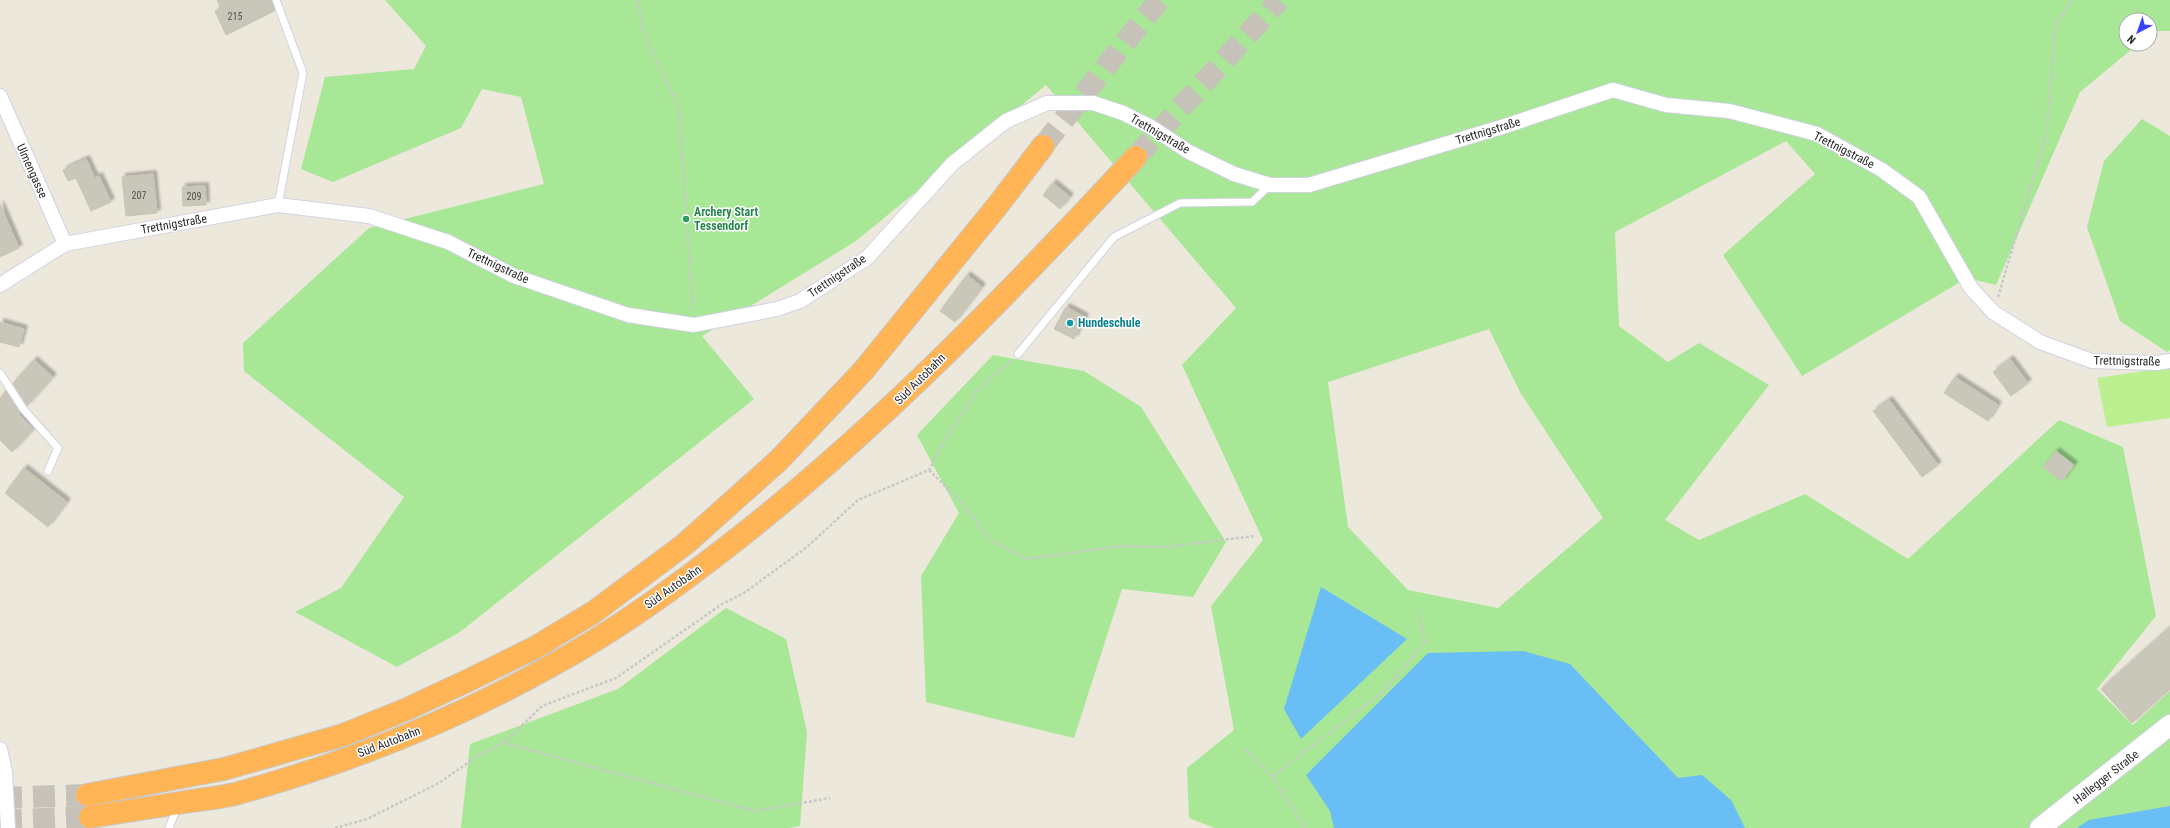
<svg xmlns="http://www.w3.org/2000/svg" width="2170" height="828" font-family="'Roboto Condensed',sans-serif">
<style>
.green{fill:#a7e795;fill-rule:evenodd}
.pitch{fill:#bbef90}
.water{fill:#69bef5}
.building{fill:#c9c6ba;stroke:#c9c4b5;filter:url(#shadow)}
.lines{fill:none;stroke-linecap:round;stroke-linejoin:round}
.highway-tunnel{stroke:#c6c2b9;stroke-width:22;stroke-dasharray:22 11;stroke-linecap:butt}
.lane-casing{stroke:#d1d2e4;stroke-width:9}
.street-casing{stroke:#d1d2e4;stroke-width:16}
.secondary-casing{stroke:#d1d2e4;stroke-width:22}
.highway-casing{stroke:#c8c8c8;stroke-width:24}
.path{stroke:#c8c8c8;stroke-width:2.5;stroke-dasharray:3 2;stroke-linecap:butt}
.lane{stroke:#fff;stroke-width:7}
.street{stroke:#fff;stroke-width:14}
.secondary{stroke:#fff;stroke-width:20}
.highway{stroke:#ffb455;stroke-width:22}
.leisure-dot{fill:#2e9e5b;stroke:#fff;stroke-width:1.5}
.culture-dot{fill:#0f9aa8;stroke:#fff;stroke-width:1.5}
.labels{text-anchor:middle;stroke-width:3;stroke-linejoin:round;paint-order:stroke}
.number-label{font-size:10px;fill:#52524f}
.street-label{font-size:12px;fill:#2b2b2b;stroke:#fff}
.leisure-label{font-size:12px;font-weight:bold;fill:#27864d;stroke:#fff;text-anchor:start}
.culture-label{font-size:12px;font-weight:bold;fill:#0d838f;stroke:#fff;text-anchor:start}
</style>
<defs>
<filter id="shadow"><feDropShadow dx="3.5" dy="-3.5" stdDeviation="1" flood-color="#0004"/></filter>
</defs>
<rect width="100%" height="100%" fill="#ede8dc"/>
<!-- green -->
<path class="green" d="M 385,0 L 2170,0 L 2170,31 L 2153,31 L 2150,34 L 2150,20 L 2126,20 L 2126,44 L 2138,44 L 2080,92 L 1996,285 L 1967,278 L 1802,376 L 1723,255 L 1815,174 L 1786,141 L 1615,232 L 1619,326 L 1668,362 L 1699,343 L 1769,385 L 1665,520 L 1699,540 L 1805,494 L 1908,559 L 2059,420 L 2123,447 L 2156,616 L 2097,689 L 2133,725 L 2170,691 L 2170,828 L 1215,828 L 1189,818 L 1187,768 L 1234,730 L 1211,606 L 1263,540 L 1182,365 L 1236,308 L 1046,85 L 856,241 L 702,336 L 754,399 L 460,632 L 397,667 L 295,612 L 341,588 L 404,497 L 244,371 L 243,343 L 369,228 L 544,184 L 521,97 L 482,89 L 461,128 L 333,182 L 301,169 L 325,77 L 414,69 L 426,46 ZM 1489,329 L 1521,394 L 1603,518 L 1498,608 L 1408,590 L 1348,527 L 1328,382 Z
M 2142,119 L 2170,136 L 2170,350 L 2167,352 L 2120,321 L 2087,227 L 2104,161 Z
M 993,355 L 1084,371 L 1141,407 L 1226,542 L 1193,597 L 1122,589 L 1074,738 L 926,702 L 921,576 L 959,513 L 917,435 Z
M 726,608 L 786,639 L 807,732 L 800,826 L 789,828 L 461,828 L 470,744 L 618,689 Z"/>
<!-- pitch -->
<path class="pitch" d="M 2170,367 L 2170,418 L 2107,427 L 2097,378 Z"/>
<!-- water -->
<path class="water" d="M 1321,587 L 1407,639 L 1301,739 L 1284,709 Z
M 1523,651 L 1570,664 L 1678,778 L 1702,775 L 1731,800 L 1745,828 L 1334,828 L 1330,811 L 1306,775 L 1428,653 Z
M 2170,806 L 2170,828 L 2077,828 L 2089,820 Z"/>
<!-- building -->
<path class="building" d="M 217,0 L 270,0 L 274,11 L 226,35 L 215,11 L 221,8 Z
M 86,159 L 95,178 L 99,176 L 111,202 L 91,211 L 76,178 L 68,181 L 63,170 Z
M 153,174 L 157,213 L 126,216 L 122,177 Z
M 1053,183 L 1070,197 L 1060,209 L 1043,195 Z
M 205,186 L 206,205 L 183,206 L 182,187 Z
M 0,204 L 19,248 L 0,257 Z
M 967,275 L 982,287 L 955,322 L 940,311 Z
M 1066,307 L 1085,317 L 1074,339 L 1054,329 Z
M 0,322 L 24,329 L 19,347 L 0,342 Z
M 2010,359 L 2028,383 L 2011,396 L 1993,372 Z
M 34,360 L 53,377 L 27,406 L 13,383 Z
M 1955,377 L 1998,405 L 1988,421 L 1944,393 Z
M 6,391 L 20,413 L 19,414 L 34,429 L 12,452 L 0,440 L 0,398 Z
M 1889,400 L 1938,465 L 1922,477 L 1873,411 Z
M 2056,451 L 2074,465 L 2062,481 L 2043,467 Z
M 24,468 L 67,502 L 48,527 L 5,493 Z
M 2170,627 L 2170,689 L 2132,723 L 2101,689 Z"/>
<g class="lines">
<!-- highway-tunnel -->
<path class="highway-tunnel" d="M 1043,146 L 1159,0
M 1136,157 L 1279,0
M 0,798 L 87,795
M 0,821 L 90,817"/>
<defs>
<path id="lane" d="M 276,0 L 303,73 L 278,205
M 1018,354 L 1114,237 L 1180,203 L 1252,202 L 1270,185
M 0,373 L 24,410 L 58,448 L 48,471
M 169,828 L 177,807"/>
<path id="street" d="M 0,96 L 65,244
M 0,285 L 65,244 L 278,205 L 369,216 L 448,242 L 514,276 L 628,315 L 694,325 L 777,309 L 800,301 L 867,258 L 952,164 L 1006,121 L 1047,103 L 1093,103 L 1123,113 L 1151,127 L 1189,152 L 1234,174 L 1270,185 L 1309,185 L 1505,126 L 1613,90 L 1666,105 L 1729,111 L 1817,134 L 1882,170 L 1919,197 L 1971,288 L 1993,312 L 2040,342 L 2092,361 L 2156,363 L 2170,361
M 0,749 L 5,772 L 8,828"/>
<path id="secondary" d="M 2040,828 L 2170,725"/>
<path id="highway" d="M 87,795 L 224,769 L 343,735 L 407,709 L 467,681 L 536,647 L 594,612 L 685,544 L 779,460 L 864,370 L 998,205 L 1043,146
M 90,817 C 122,812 153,807 185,802 C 201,799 219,798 235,794 C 344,764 448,723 547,668 C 616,631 680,584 741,536 C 885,422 1011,291 1136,157"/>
</defs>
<!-- lane casing -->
<use href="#lane" class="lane-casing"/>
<!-- street casing -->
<use href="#street" class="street-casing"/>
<!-- secondary casing -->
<use href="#secondary" class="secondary-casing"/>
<!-- highway casing -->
<use href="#highway" class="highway-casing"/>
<!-- path -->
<path class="path" d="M 638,0 L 643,30 L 679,109 L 693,311
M 1998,297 L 2047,132 L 2055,26 L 2072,0
M 929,470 L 964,505 L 990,540 L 1026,559 L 1122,546 L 1167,547 L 1254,536
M 504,743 L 542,706 L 616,678 L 722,604 L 744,593 L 807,547 L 858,500 L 929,470 L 947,437 L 976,392 L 1011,361
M 1245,749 L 1272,777 L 1306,828
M 1272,777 L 1384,691 L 1425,642 L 1418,611
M 335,828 L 367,819 L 439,783 L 479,755 L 504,743 L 755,811 L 830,798"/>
<!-- lane -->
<use href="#lane" class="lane"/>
<!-- street -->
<use href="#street" class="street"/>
<!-- secondary -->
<use href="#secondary" class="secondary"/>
<!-- highway -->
<use href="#highway" class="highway"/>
</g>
<!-- markers -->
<circle class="leisure-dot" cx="686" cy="219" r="4"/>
<circle class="culture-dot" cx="1070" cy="323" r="4"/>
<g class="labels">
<!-- number labels -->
<g class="number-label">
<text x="235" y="20">215</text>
<text x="139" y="199">207</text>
<text x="194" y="200">209</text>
</g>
<!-- street labels -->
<g class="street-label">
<text transform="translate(1488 131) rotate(-17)" y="4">Trettnigstraße</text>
<text transform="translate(1160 134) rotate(30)" y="4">Trettnigstraße</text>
<text transform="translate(1844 150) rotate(27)" y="4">Trettnigstraße</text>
<text transform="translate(32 171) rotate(66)" y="4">Ulmengasse</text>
<text transform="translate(174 224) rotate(-10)" y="4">Trettnigstraße</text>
<text transform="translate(498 266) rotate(25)" y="4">Trettnigstraße</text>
<text transform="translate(837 276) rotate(-34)" y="4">Trettnigstraße</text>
<text transform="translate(2127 361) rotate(1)" y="4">Trettnigstraße</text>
<text transform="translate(920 379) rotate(-45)" y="4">Süd Autobahn</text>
<text transform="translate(673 587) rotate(-35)" y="4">Süd Autobahn</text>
<text transform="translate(389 742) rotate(-21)" y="4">Süd Autobahn</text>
<text transform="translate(2106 777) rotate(-38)" y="4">Hallegger Straße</text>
</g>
<!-- leisure labels -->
<g class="leisure-label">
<text x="694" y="216">Archery Start<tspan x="694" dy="14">Tessendorf</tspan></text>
</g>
<!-- culture labels -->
<g class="culture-label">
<text x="1078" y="327">Hundeschule</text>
</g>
</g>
<!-- north arrow -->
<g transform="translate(2138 32) rotate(221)"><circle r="19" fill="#ffffff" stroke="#aaaaaa"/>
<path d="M0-3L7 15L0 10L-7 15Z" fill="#3743ff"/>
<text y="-6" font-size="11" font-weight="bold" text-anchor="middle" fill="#2b2b2b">N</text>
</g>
</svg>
